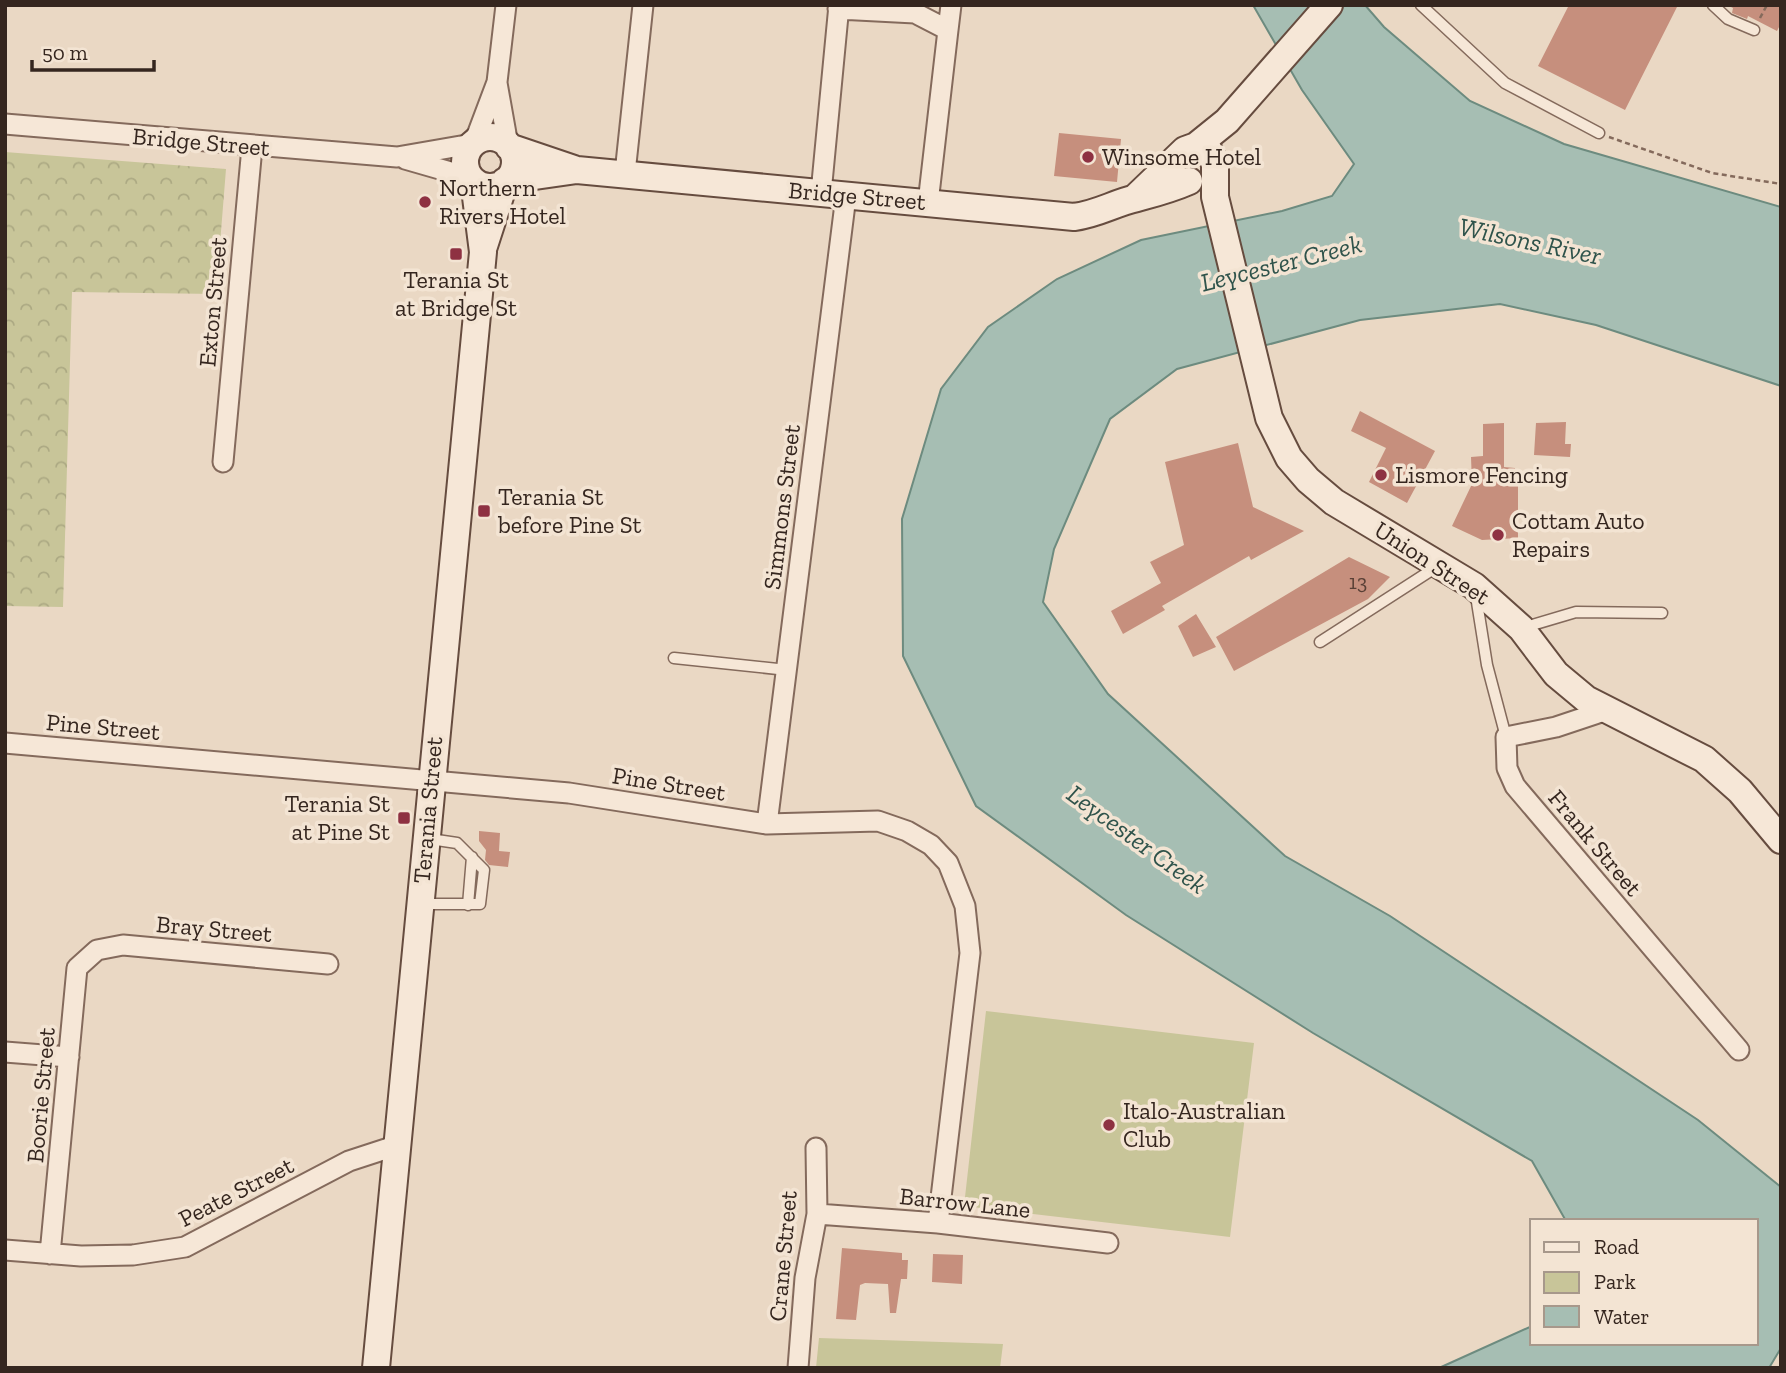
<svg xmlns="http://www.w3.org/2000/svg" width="1786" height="1373" font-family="'Zilla Slab',serif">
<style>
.green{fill:#c8c599}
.forest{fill:url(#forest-crowns)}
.water{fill:#a6beb3;stroke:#6d8b7f;stroke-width:2}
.building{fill:#c68f7d}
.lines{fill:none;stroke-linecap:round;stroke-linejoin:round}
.lane-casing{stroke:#846a5c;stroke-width:13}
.street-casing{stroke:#846a5c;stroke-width:23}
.secondary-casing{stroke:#664c3f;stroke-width:30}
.path{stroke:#846a5c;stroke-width:2.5;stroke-dasharray:5 3.5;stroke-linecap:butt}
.lane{stroke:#f6e7d7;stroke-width:10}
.street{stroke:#f6e7d7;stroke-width:19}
.secondary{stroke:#f6e7d7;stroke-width:26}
.poi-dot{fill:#8e3142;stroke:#f3e4d3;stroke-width:2.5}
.labels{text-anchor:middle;stroke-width:7;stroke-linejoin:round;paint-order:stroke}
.number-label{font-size:21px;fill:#594036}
.street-label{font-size:24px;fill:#35261f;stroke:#f3e4d3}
.poi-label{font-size:24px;fill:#35261f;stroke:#f3e4d3;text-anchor:start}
.water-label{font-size:26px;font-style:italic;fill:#2f534b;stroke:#f3e4d3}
</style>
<defs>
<pattern id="forest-crowns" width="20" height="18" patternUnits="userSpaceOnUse" patternTransform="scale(1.75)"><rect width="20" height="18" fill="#c8c599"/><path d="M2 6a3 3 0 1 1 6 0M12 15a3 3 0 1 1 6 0" fill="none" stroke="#aca983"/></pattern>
</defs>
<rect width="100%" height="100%" fill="#ead8c4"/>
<!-- green -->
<path class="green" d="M 986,1011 L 1254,1043 L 1230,1237 L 964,1206 Z
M 819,1338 L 1003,1344 L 1000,1368 L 816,1368 Z"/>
<!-- forest -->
<path class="forest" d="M 5,152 L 226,169 L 216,294 L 72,292 L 63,607 L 5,606 Z"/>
<!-- water -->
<path class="water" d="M 1253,5 L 1365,5 L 1384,27 L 1470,101 L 1564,144 L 1781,207 L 1781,386 L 1596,325 L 1500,304 L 1360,320 L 1177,369 L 1110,419 L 1054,549 L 1043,602 L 1108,694 L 1285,856 L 1390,916 L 1698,1120 L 1781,1187 L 1781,1348 L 1769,1368 L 1439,1368 L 1532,1326 L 1532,1343 L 1756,1343 L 1756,1221 L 1566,1221 L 1532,1161 L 1313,1033 L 1126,915 L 976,806 L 903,656 L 902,519 L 941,389 L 988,327 L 1057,279 L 1141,240 L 1282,211 L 1332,196 L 1354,164 L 1302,90 Z"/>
<!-- building -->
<path class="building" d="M 1569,5 L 1678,5 L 1625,110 L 1538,66 Z
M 1727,5 L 1781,5 L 1781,23 L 1777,31 L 1748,16 L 1747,19 L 1732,13 L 1733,8 Z
M 1059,133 L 1121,139 L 1117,182 L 1054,176 Z
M 1360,411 L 1435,451 L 1407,503 L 1369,482 L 1386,448 L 1351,431 Z
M 1566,422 L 1565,444 L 1571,444 L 1570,457 L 1534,455 L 1536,423 Z
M 1504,423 L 1504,467 L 1515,468 L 1514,485 L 1518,485 L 1518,538 L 1482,540 L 1452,526 L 1472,484 L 1471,457 L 1483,456 L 1483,424 Z
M 1238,443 L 1253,507 L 1304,531 L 1251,560 L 1249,556 L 1162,606 L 1165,610 L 1123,634 L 1111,611 L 1161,583 L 1150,562 L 1184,545 L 1165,462 Z
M 1349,557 L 1390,577 L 1368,599 L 1234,671 L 1216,637 Z
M 1196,614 L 1216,647 L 1193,657 L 1178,626 Z
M 479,831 L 500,833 L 499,851 L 510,852 L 508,867 L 489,865 L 485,860 L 486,850 L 479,841 Z
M 842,1248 L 902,1253 L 902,1260 L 908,1260 L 907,1279 L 901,1279 L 896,1313 L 890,1313 L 888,1284 L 865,1283 L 860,1285 L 856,1320 L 836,1319 Z
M 933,1254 L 963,1255 L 962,1284 L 932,1282 Z"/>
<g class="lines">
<defs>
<path id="lane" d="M 1421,5 L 1505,83 L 1599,133
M 1713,5 L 1728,19 L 1754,30
M 1476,596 L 1487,665 L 1506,737
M 1522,628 L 1576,612 L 1662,613
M 1320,642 L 1438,566
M 674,658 L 787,670
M 420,904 L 480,904 L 484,870 L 457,843 L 430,839
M 468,905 L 472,857"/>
<path id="street" d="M 838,9 L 915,13 L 948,30 L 928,203
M 948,30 L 951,5
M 497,83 L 508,145
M 5,124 L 397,157 L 472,144
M 474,143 L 497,82 L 506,5
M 405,159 L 471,178
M 625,173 L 643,5
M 821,193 L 839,5
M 223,462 L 252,147
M 1607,710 L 1556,727 L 1506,737 L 1507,768 L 1515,786 L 1739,1050
M 5,743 L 569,793 L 767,824 L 878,821 L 907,831 L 931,845 L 948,863 L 965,906 L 970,953 L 938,1223
M 767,824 L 846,196
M 5,1052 L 69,1057
M 817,1214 L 938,1223 L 1108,1243
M 5,1250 L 81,1256 L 133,1255 L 185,1247 L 349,1161 L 398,1145
M 50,1254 L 77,968 L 97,950 L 123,945 L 328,964
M 798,1368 L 805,1278 L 817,1214 L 816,1148"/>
<path id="secondary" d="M465 162a25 25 0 1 1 50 0a25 25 0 1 1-50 0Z
M 1196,146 L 1227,121 L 1329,5
M 509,147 L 574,169
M 507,180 L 577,170 L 1074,217 C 1098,214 1114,203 1137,198 C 1155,193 1171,189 1189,181
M 1135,198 L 1185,150 L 1196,146 L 1209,151 L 1215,164 L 1215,197 L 1269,418 L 1289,458 L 1308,480 L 1334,502 L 1474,586 L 1521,628 L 1556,674 L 1586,699 L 1704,759 L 1740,791 L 1781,840
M 484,246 L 505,181
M 376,1368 L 483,252 L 474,181"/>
</defs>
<!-- lane casing -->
<use href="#lane" class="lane-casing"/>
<!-- street casing -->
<use href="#street" class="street-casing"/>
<!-- secondary casing -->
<use href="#secondary" class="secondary-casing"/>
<!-- path -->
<path class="path" d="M 1760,18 L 1767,5
M 1609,137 L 1712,173 L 1781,184"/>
<!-- lane -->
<use href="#lane" class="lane"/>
<!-- street -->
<use href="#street" class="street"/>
<!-- secondary -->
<use href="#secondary" class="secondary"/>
</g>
<!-- markers -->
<g class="poi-dot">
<circle cx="1088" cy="157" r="7"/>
<circle cx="425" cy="202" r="7"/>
<rect x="449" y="247" width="14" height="14" rx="3.5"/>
<circle cx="1381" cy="475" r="7"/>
<rect x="477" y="504" width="14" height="14" rx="3.5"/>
<circle cx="1498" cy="535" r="7"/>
<rect x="397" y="811" width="14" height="14" rx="3.5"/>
<circle cx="1109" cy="1125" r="7"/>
</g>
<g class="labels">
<!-- number labels -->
<g class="number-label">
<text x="1358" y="589">13</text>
</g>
<!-- street labels -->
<g class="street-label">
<text transform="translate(201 142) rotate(5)" y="8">Bridge Street</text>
<text transform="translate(857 196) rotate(5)" y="8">Bridge Street</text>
<text transform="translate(213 302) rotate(-85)" y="8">Exton Street</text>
<text transform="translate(782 507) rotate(-83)" y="8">Simmons Street</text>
<text transform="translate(1432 563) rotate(33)" y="8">Union Street</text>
<text transform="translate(103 727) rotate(5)" y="8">Pine Street</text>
<text transform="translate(669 784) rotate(9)" y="8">Pine Street</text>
<text transform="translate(428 810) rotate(-85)" y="8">Terania Street</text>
<text transform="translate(1595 843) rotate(50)" y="8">Frank Street</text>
<text transform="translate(214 929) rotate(5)" y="8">Bray Street</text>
<text transform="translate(41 1095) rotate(-85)" y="8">Boorie Street</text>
<text transform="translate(236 1192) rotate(-27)" y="8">Peate Street</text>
<text transform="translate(965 1203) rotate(6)" y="8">Barrow Lane</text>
<text transform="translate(783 1256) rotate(-85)" y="8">Crane Street</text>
</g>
<!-- poi labels -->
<g class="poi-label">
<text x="1102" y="165">Winsome Hotel</text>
<text x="439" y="196">Northern<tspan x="439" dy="28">Rivers Hotel</tspan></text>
<text x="456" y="288" text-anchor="middle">Terania St<tspan x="456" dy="28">at Bridge St</tspan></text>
<text x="1395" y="483">Lismore Fencing</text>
<text x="498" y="505">Terania St<tspan x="498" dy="28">before Pine St</tspan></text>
<text x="1512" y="529">Cottam Auto<tspan x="1512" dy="28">Repairs</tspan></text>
<text x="390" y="812" text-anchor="end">Terania St<tspan x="390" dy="28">at Pine St</tspan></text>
<text x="1123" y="1119">Italo-Australian<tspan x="1123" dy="28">Club</tspan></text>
</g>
<!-- water labels -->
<g class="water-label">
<text transform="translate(1530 241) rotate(12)" y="9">Wilsons River</text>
<text transform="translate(1281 263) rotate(-14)" y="9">Leycester Creek</text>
<text transform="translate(1137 839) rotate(36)" y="9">Leycester Creek</text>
</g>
</g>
<!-- border -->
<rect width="1786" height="1373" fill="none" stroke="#35261f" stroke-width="14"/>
<!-- legend -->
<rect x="1530" y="1219" width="228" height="126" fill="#f3e4d3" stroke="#a7988b" stroke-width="2"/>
<rect x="1544" y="1242" width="35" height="10" fill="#f6e7d7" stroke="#a7988b" stroke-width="2"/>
<text x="1594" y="1254" font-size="21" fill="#35261f">Road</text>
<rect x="1544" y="1272" width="35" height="21" fill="#c8c599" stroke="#a7988b" stroke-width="2"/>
<text x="1594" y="1289" font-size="21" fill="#35261f">Park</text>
<rect x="1544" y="1306" width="35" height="21" fill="#a6beb3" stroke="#a7988b" stroke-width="2"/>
<text x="1594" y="1324" font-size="21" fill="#35261f">Water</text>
<!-- scale -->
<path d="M32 60v10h122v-10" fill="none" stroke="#35261f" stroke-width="3.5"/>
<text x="42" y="60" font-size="21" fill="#35261f" stroke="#f3e4d3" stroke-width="5" paint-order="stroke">50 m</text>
</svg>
